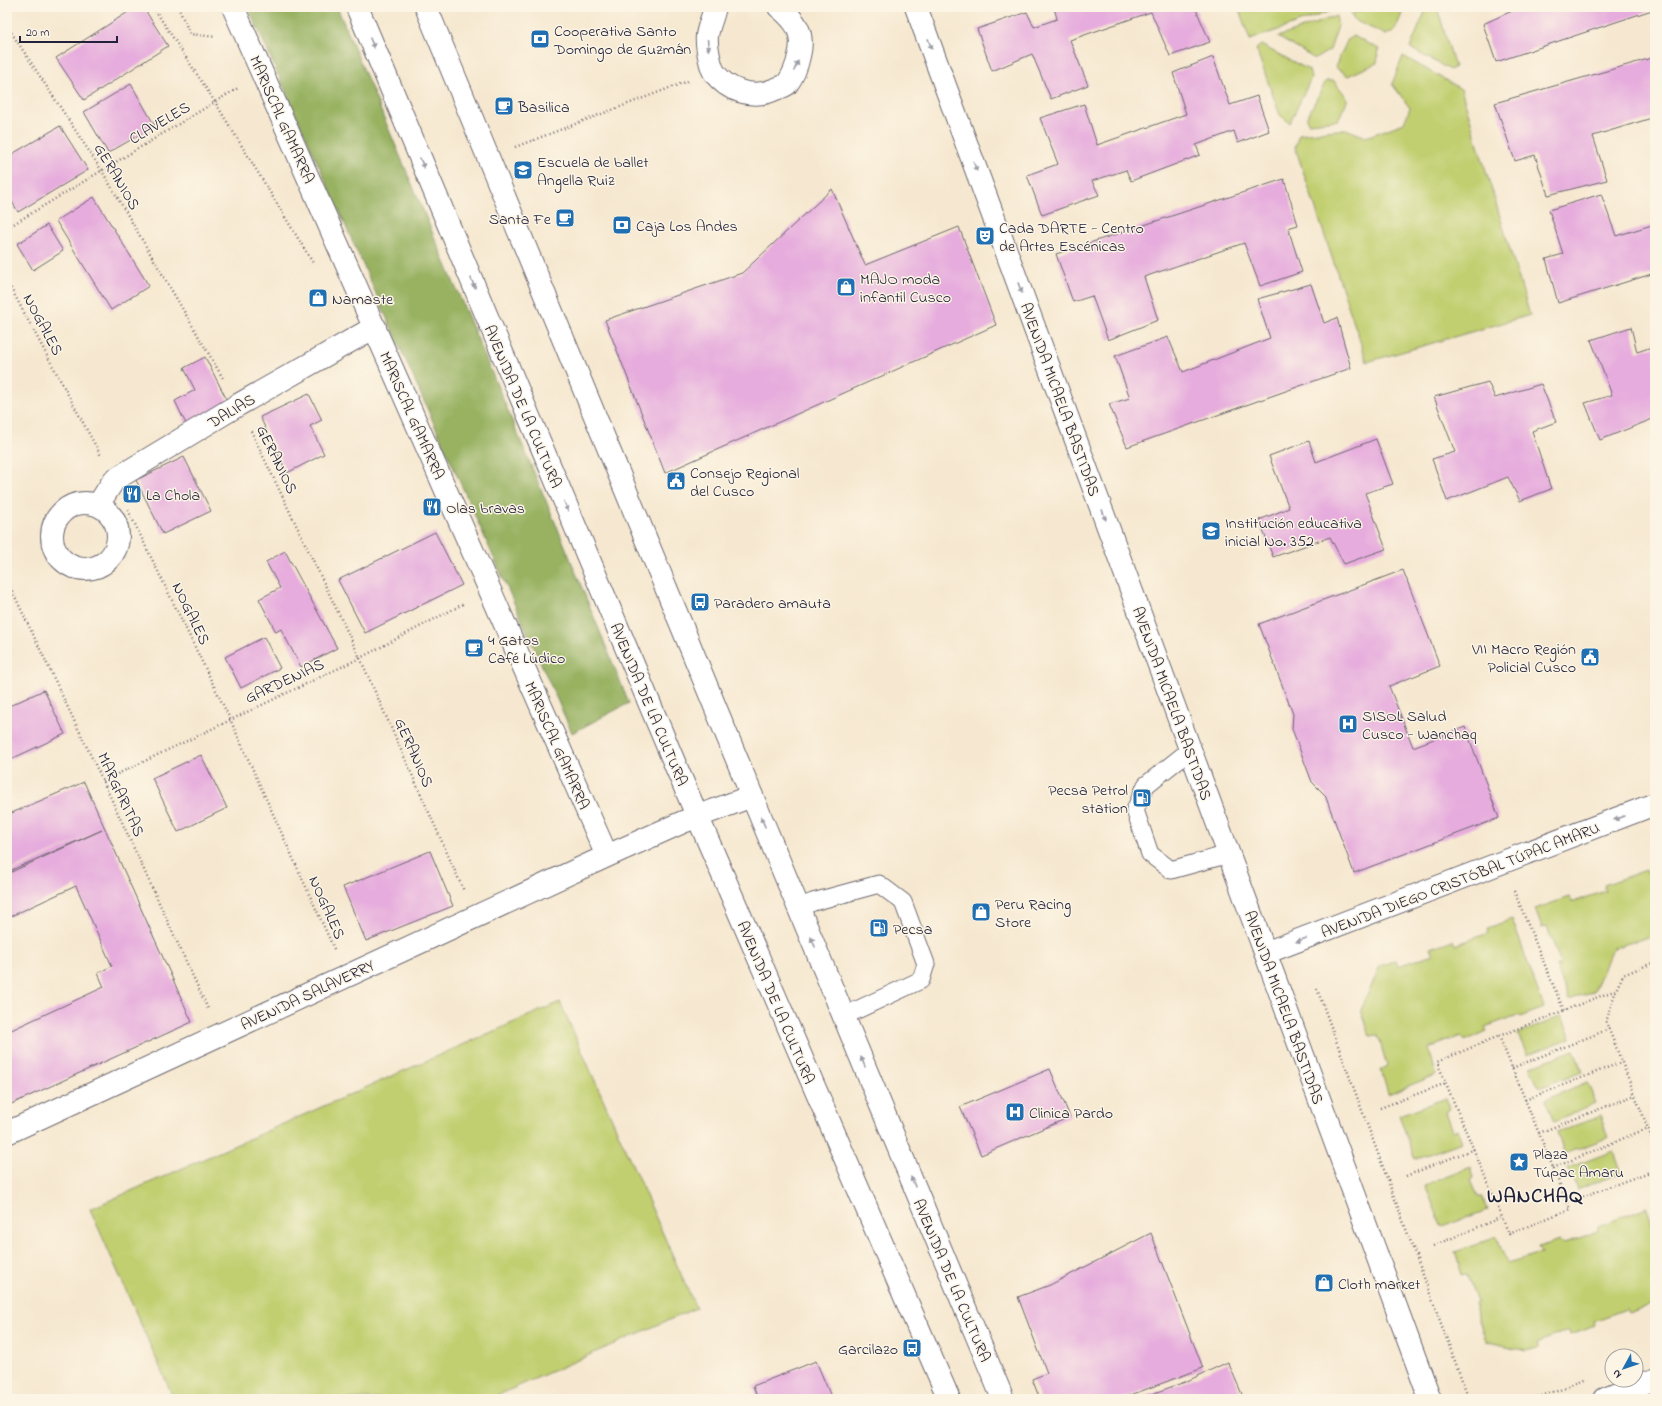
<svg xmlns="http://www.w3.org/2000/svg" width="1662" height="1406" font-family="'Indie Flower',sans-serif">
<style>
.green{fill:#c1cf70;stroke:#727856}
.forest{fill:#98b262;stroke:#5d6a4e}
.building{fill:#e6acdd}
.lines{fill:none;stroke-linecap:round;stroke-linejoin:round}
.service-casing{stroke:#6c676f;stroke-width:19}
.minor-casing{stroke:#6c676f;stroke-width:24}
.primary-casing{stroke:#6c676f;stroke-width:24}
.path{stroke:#6c676f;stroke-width:2.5;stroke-dasharray:1 3;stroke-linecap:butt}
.service{stroke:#fff;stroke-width:17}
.minor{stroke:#fff;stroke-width:22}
.primary{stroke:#fff;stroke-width:22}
.oneway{fill:#9c9ca7}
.labels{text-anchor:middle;stroke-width:3;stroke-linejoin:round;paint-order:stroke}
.poi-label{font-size:16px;fill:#22223b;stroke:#fcf5e5;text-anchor:start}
.street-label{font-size:16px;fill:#22223b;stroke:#fcf5e5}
.district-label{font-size:20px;font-weight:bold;letter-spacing:1px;fill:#22223b;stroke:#fcf5e5}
</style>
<rect width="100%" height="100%" fill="#fcf5e5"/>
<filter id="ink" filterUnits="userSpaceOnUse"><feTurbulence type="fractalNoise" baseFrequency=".025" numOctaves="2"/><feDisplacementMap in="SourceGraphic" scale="8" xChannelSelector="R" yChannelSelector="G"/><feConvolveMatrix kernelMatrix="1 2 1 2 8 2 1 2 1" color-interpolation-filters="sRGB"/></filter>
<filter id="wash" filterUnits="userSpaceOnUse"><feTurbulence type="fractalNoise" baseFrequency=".012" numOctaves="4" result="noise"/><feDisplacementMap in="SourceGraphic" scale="16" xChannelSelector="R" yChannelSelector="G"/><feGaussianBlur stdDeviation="0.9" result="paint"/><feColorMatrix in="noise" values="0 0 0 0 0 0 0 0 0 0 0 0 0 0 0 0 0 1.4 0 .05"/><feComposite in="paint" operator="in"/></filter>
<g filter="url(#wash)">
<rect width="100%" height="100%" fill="#f6e8d0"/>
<!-- green -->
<path class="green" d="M 1238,7 L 1342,7 L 1250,40 Z
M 1374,7 L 1405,7 L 1395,30 L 1386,35 L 1354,20 L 1351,14 Z
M 1427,7 L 1437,7 L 1455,67 L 1450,70 L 1410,48 Z
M 1336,16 L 1338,26 L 1330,50 L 1315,59 L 1278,37 Z
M 1353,36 L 1379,49 L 1377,63 L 1348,76 L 1335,67 L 1348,39 Z
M 1261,45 L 1309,70 L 1311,78 L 1290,123 L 1280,115 L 1256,49 Z
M 1403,56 L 1461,89 L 1530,315 L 1367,362 L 1295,147 L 1299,134 L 1346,129 L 1366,137 L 1404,123 L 1410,108 L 1392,84 Z
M 1326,81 L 1334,81 L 1348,99 L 1338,120 L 1308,123 L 1307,117 Z
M 1646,870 L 1648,875 L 1655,872 L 1655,935 L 1613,948 L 1594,991 L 1569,1000 L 1556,966 L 1561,964 L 1547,927 L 1542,928 L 1535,909 L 1569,897 L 1572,902 L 1606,891 L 1604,885 Z
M 1512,919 L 1544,1008 L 1520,1017 L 1518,1015 L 1485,1027 L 1487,1031 L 1465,1041 L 1461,1036 L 1429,1048 L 1436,1075 L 1388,1094 L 1381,1070 L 1387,1066 L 1378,1035 L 1370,1036 L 1361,1010 L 1380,966 L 1396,960 L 1398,966 L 1433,954 L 1430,948 L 1453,940 L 1455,945 L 1489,933 L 1488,928 Z
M 560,1002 L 696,1308 L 489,1399 L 174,1399 L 90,1209 Z
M 1562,1016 L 1571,1038 L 1527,1055 L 1518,1034 Z
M 1574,1050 L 1582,1071 L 1539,1088 L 1530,1067 Z
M 1587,1082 L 1596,1103 L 1554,1121 L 1545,1100 Z
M 1446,1098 L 1450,1109 L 1445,1112 L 1452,1131 L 1457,1129 L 1462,1142 L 1415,1159 L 1399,1115 Z
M 1600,1116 L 1609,1137 L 1565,1154 L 1557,1133 Z
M 1613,1151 L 1621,1173 L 1577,1190 L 1568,1168 Z
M 1471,1167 L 1474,1178 L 1471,1180 L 1478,1197 L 1482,1197 L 1487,1210 L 1442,1227 L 1425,1185 Z
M 1647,1207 L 1655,1232 L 1655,1304 L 1628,1313 L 1626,1309 L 1594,1321 L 1595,1325 L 1571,1334 L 1569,1330 L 1537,1343 L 1539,1347 L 1526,1351 L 1486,1341 L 1474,1305 L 1477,1303 L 1467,1274 L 1462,1275 L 1455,1252 L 1497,1237 L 1507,1263 L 1541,1253 L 1538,1247 L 1561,1240 L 1564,1243 L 1598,1231 L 1598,1226 Z"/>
<!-- forest -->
<path class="forest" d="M 248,7 L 337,7 L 563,541 L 629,703 L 572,733 Z"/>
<g id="blocks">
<!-- building -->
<path class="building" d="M 136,7 L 143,7 L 168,46 L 84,100 L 56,58 Z
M 1054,7 L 1195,7 L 1210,42 L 1170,56 L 1151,12 L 1070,40 L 1088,85 L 1051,99 L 1032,54 L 992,71 L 977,29 L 1027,12 L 1034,27 L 1057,19 Z
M 1511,7 L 1655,7 L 1655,9 L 1496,62 L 1483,24 L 1512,11 Z
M 1213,57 L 1230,105 L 1257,96 L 1269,131 L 1238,143 L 1234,131 L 1196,145 L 1200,155 L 1131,181 L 1126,170 L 1092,181 L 1099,195 L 1042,215 L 1027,175 L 1058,164 L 1040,118 L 1084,104 L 1097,145 L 1186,114 L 1173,73 Z
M 1655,57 L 1655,117 L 1593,136 L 1607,180 L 1548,195 L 1535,155 L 1515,161 L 1495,103 Z
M 131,84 L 155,126 L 108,153 L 84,112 Z
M 60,126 L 88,170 L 18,212 L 10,198 L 7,200 L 7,157 Z
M 1284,179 L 1298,225 L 1288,228 L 1302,272 L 1260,286 L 1244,243 L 1144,277 L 1158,320 L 1108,340 L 1092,296 L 1073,302 L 1056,254 Z
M 832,189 L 865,265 L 959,227 L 996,325 L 665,473 L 605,320 L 742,273 Z
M 1601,194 L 1616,236 L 1655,224 L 1655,273 L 1558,303 L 1546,259 L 1563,254 L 1549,210 Z
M 94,197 L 149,286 L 111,310 L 56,221 Z
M 47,225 L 63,251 L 33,270 L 17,244 Z
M 1311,284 L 1324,323 L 1337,318 L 1351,368 L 1127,447 L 1109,404 L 1130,398 L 1115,356 L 1168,337 L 1183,372 L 1270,338 L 1257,299 Z
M 1631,327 L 1637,352 L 1655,346 L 1655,418 L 1600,440 L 1585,403 L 1612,395 L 1591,340 Z
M 205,357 L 229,404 L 187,426 L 175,401 L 195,390 L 184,368 Z
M 1488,382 L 1495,398 L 1541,384 L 1556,422 L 1532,431 L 1551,489 L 1520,501 L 1508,477 L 1447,501 L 1432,459 L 1455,452 L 1434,397 Z
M 309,394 L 322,420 L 310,426 L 324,454 L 287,473 L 260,417 Z
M 1376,439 L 1393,484 L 1365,493 L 1386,549 L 1344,564 L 1330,537 L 1273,557 L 1259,520 L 1289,508 L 1269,456 L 1309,441 L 1316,462 Z
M 184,457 L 211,511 L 163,534 L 136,480 Z
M 435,532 L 462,585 L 365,633 L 338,580 Z
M 285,551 L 337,648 L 301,667 L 281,629 L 276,632 L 259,599 L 280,588 L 266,562 Z
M 1403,570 L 1440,666 L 1389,686 L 1413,747 L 1465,727 L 1499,818 L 1354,873 L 1325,795 L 1312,782 L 1292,729 L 1293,714 L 1259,624 Z
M 264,637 L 280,668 L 241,688 L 225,657 Z
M 44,690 L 65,734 L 7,761 L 7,707 Z
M 201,755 L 227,808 L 178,832 L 152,778 Z
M 84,782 L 192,1022 L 7,1106 L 7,1032 L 104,987 L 98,973 L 112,966 L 76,886 L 7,918 L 7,874 L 102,830 L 7,872 L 7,815 Z
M 430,851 L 453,906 L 366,941 L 343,887 Z
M 1050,1069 L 1070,1117 L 981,1155 L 960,1107 Z
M 1151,1233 L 1203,1368 L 1120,1399 L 1040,1399 L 1032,1379 L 1047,1373 L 1018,1297 L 1050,1285 Z
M 816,1361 L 832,1399 L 758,1399 L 753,1386 Z
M 1228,1362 L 1244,1399 L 1137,1399 L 1185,1382 Z"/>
</g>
</g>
<g filter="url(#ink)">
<use href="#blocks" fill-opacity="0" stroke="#6c676f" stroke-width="1"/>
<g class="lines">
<defs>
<path id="service" d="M 1190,750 L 1146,785 L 1135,810 L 1150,854 L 1171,870 L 1229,854
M 798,908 L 813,902 L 879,884 L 903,902 L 926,964 L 921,980 L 844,1016"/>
<path id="minor" d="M 233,7 L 607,856
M 715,7 C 713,17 708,27 707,36 C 706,44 710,65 714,72 C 727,91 753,99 773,90 C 777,88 784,87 787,84 C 793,76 797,66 799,56 C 805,33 796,21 779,7
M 916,7 L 1430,1399
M52 536a33 33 0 1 1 66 0a33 33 0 1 1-66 0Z
M 98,505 L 114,480 L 238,405 L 375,327
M 1265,953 L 1655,804
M 7,1133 L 607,856 L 683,822 L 752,796
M 1605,1399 L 1655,1379"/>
<path id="primary" d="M 357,7 L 677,769 L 949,1399
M 426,7 L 752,796 L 1003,1399"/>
</defs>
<!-- service casing -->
<use href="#service" class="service-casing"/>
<!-- minor casing -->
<use href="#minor" class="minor-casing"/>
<!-- primary casing -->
<use href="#primary" class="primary-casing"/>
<!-- path -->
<path class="path" d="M 153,7 L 215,102 L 313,263
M 178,7 L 190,34 L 216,37
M 7,26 L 102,171 L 224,380
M 515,147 L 688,81
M 7,228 L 238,88
M 7,281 L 101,456
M 251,431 L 360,658 L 464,891
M 128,510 L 230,719 L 335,951
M 7,580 L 103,781 L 208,1009
M 103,781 L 360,658 L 465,603
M 1514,891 L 1564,1011
M 1655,962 L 1623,975 L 1616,990 L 1606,1022 L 1655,1146
M 1317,989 L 1469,1399
M 1499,1036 L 1570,1209 L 1509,1234 L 1437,1062 Z
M 1499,1036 L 1616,990
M 1512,1068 L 1609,1029
M 1525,1100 L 1622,1062
M 1380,1108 L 1446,1083
M 1539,1133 L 1635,1095
M 1553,1168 L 1648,1128
M 1406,1176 L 1474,1149
M 1568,1202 L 1655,1170
M 1433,1246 L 1502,1217
M 1534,1399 L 1586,1379"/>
<!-- service -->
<use href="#service" class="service"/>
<!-- minor -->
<use href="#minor" class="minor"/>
<!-- primary -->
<use href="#primary" class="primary"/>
</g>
<!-- one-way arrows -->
<defs><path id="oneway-solid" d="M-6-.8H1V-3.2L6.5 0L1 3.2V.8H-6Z"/></defs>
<g class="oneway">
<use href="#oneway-solid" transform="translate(372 43) rotate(67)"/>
<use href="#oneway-solid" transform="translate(930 44) rotate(70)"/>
<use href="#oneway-solid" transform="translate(708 45) rotate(85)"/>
<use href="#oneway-solid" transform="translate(796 66) rotate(-67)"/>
<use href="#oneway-solid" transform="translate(422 163) rotate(67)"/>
<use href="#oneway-solid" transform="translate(975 166) rotate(70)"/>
<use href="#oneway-solid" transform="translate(473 283) rotate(67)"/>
<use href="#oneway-solid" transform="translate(1020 288) rotate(70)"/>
<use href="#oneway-solid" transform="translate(566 506) rotate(67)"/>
<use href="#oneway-solid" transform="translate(1104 515) rotate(70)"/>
<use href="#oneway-solid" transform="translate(1619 818) rotate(159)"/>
<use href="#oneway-solid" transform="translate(763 822) rotate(-113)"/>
<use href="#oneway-solid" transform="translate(1301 940) rotate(160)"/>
<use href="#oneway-solid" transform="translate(813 942) rotate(-113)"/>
<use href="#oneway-solid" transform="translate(863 1062) rotate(-113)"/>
<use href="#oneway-solid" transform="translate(913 1182) rotate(-113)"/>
</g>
</g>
<!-- icons -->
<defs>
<symbol id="bank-square" viewBox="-11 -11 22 22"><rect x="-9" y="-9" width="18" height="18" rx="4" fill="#1f6fb2" stroke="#fcf5e5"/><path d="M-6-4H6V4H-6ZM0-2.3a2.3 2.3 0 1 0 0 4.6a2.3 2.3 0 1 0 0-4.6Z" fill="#fff"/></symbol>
<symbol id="cafe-square" viewBox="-11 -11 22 22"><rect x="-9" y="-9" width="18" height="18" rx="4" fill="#1f6fb2" stroke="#fcf5e5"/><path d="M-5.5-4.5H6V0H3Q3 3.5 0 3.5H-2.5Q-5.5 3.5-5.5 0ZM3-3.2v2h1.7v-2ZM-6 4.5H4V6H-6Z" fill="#fff"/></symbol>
<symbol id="school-square" viewBox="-11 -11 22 22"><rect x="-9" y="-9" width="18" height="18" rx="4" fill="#1f6fb2" stroke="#fcf5e5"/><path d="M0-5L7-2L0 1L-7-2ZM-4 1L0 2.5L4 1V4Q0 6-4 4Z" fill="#fff"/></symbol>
<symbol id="theatre-square" viewBox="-11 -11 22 22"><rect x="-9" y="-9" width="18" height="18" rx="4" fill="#1f6fb2" stroke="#fcf5e5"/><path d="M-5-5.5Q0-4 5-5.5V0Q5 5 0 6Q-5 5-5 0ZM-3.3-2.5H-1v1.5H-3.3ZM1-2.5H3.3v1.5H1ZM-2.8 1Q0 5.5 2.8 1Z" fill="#fff"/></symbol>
<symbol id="shop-square" viewBox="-11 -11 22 22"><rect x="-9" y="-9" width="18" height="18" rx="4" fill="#1f6fb2" stroke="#fcf5e5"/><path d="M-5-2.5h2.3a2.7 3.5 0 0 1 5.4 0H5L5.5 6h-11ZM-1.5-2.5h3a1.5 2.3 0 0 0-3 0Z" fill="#fff"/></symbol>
<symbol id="civic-square" viewBox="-11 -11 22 22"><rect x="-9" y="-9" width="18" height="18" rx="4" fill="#1f6fb2" stroke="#fcf5e5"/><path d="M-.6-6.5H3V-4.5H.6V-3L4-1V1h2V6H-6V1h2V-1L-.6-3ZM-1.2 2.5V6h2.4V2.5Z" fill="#fff"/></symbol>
<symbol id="restaurant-square" viewBox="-11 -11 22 22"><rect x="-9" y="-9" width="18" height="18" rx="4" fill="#1f6fb2" stroke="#fcf5e5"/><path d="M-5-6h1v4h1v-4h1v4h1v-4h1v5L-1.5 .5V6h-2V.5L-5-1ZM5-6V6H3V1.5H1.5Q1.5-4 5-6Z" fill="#fff"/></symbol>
<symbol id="bus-square" viewBox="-11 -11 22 22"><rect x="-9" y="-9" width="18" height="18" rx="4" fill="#1f6fb2" stroke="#fcf5e5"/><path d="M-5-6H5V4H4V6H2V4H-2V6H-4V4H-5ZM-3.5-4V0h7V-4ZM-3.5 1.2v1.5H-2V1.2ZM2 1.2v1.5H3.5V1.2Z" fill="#fff"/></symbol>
<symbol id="hospital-square" viewBox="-11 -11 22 22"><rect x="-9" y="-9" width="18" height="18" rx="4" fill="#1f6fb2" stroke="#fcf5e5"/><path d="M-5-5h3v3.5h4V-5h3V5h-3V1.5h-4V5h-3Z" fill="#fff"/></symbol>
<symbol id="fuel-square" viewBox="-11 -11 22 22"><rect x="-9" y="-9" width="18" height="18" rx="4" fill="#1f6fb2" stroke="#fcf5e5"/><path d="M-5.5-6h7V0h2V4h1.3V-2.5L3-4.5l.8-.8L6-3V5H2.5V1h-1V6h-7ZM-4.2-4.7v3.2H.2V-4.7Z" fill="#fff"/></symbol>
<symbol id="sight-square" viewBox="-11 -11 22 22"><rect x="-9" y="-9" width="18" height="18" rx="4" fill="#1f6fb2" stroke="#fcf5e5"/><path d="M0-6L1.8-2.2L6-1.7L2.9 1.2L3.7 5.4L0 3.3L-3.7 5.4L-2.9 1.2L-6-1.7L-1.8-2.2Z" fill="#fff"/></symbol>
</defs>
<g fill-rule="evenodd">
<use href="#bank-square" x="529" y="28" width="22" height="22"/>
<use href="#cafe-square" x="493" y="95" width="22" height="22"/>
<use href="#school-square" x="512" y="159" width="22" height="22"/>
<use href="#cafe-square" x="554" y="207" width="22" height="22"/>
<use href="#bank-square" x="611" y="214" width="22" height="22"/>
<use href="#theatre-square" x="974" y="225" width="22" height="22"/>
<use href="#shop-square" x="835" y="276" width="22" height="22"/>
<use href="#shop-square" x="307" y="287" width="22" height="22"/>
<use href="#civic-square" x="665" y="470" width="22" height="22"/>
<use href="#restaurant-square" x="121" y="483" width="22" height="22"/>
<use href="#restaurant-square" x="421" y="496" width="22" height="22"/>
<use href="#school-square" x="1200" y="520" width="22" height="22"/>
<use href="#bus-square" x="689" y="591" width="22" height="22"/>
<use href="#cafe-square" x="463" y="637" width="22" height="22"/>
<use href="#civic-square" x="1579" y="646" width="22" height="22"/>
<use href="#hospital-square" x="1337" y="713" width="22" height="22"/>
<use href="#fuel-square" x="1131" y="787" width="22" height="22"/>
<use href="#shop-square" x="970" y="901" width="22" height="22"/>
<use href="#fuel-square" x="868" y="917" width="22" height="22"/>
<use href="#hospital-square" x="1004" y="1101" width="22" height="22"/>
<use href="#sight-square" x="1508" y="1151" width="22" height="22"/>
<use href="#shop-square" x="1313" y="1272" width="22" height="22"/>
<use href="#bus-square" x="901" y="1337" width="22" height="22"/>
</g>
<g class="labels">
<!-- poi labels -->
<g class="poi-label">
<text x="554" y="36">Cooperativa Santo<tspan x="554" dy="18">Domingo de Guzmán</tspan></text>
<text x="518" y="112">Basilica</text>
<text x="537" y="167">Escuela de ballet<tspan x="537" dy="18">Angella Ruiz</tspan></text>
<text x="551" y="224" text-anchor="end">Santa Fe</text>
<text x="636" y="231">Caja Los Andes</text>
<text x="999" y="233">Cada DARTE - Centro<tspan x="999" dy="18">de Artes Escénicas</tspan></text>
<text x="860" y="284">MAJO moda<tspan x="860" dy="18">infantil Cusco</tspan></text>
<text x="332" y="304">Namaste</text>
<text x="690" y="478">Consejo Regional<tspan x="690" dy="18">del Cusco</tspan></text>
<text x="146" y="500">La Chola</text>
<text x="446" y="513">Olas bravas</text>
<text x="1225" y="528">Institución educativa<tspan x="1225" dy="18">inicial No. 352</tspan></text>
<text x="714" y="608">Paradero amauta</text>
<text x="488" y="645">4 Gatos<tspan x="488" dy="18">Café Lúdico</tspan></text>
<text x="1576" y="654" text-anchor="end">VII Macro Región<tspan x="1576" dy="18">Policial Cusco</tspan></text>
<text x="1362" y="721">SISOL Salud<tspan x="1362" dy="18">Cusco - Wanchaq</tspan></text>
<text x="1128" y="795" text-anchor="end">Pecsa Petrol<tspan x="1128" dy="18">station</tspan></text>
<text x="995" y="909">Peru Racing<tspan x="995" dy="18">Store</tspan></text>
<text x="893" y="934">Pecsa</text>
<text x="1029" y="1118">Clinica Pardo</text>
<text x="1533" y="1159">Plaza<tspan x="1533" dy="18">Túpac Amaru</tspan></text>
<text x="1338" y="1289">Cloth market</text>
<text x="898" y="1354" text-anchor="end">Garcilazo</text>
</g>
<!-- street labels -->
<g class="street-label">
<text transform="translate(283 119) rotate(66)" y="6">MARISCAL GAMARRA</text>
<text transform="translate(159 122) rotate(-31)" y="6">CLAVELES</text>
<text transform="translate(118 176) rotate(59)" y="6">GERANIOS</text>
<text transform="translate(44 324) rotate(62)" y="6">NOGALES</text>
<text transform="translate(1061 399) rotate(70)" y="6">AVENIDA MICAELA BASTIDAS</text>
<text transform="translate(524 406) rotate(67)" y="6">AVENIDA DE LA CULTURA</text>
<text transform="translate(231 410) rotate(-31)" y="6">DALIAS</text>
<text transform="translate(413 415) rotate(66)" y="6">MARISCAL GAMARRA</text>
<text transform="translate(278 459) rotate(64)" y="6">GERANIOS</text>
<text transform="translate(192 613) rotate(64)" y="6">NOGALES</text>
<text transform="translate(284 680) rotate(-25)" y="6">GARDENIAS</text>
<text transform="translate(1173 703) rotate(70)" y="6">AVENIDA MICAELA BASTIDAS</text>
<text transform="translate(650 704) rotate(67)" y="6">AVENIDA DE LA CULTURA</text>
<text transform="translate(558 745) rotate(66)" y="6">MARISCAL GAMARRA</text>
<text transform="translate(415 752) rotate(66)" y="6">GERANIOS</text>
<text transform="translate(122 794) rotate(65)" y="6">MARGARITAS</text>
<text transform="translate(1460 879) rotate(-21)" y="6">AVENIDA DIEGO CRISTÓBAL TÚPAC AMARU</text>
<text transform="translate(328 907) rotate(66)" y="6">NOGALES</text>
<text transform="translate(307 994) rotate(-25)" y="6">AVENIDA SALAVERRY</text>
<text transform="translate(777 1002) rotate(67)" y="6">AVENIDA DE LA CULTURA</text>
<text transform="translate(1285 1007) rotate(70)" y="6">AVENIDA MICAELA BASTIDAS</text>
<text transform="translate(953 1280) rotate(67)" y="6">AVENIDA DE LA CULTURA</text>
</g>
<!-- district labels -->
<g class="district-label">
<text x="1535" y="1202">WANCHAQ</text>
</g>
</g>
<!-- margin -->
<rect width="1662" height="1406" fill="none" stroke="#fcf5e5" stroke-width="24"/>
<!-- north arrow -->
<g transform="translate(1624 1368) rotate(230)"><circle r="19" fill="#fcf5e5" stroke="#a5a1a1"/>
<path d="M0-3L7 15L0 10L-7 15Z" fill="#1f6fb2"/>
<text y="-6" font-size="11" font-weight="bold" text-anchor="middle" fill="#22223b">N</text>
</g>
<!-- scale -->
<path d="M20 36v6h97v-6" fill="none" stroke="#22223b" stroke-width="2"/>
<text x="26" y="36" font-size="12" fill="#22223b" stroke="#fcf5e5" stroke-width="3" paint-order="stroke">20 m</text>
</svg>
